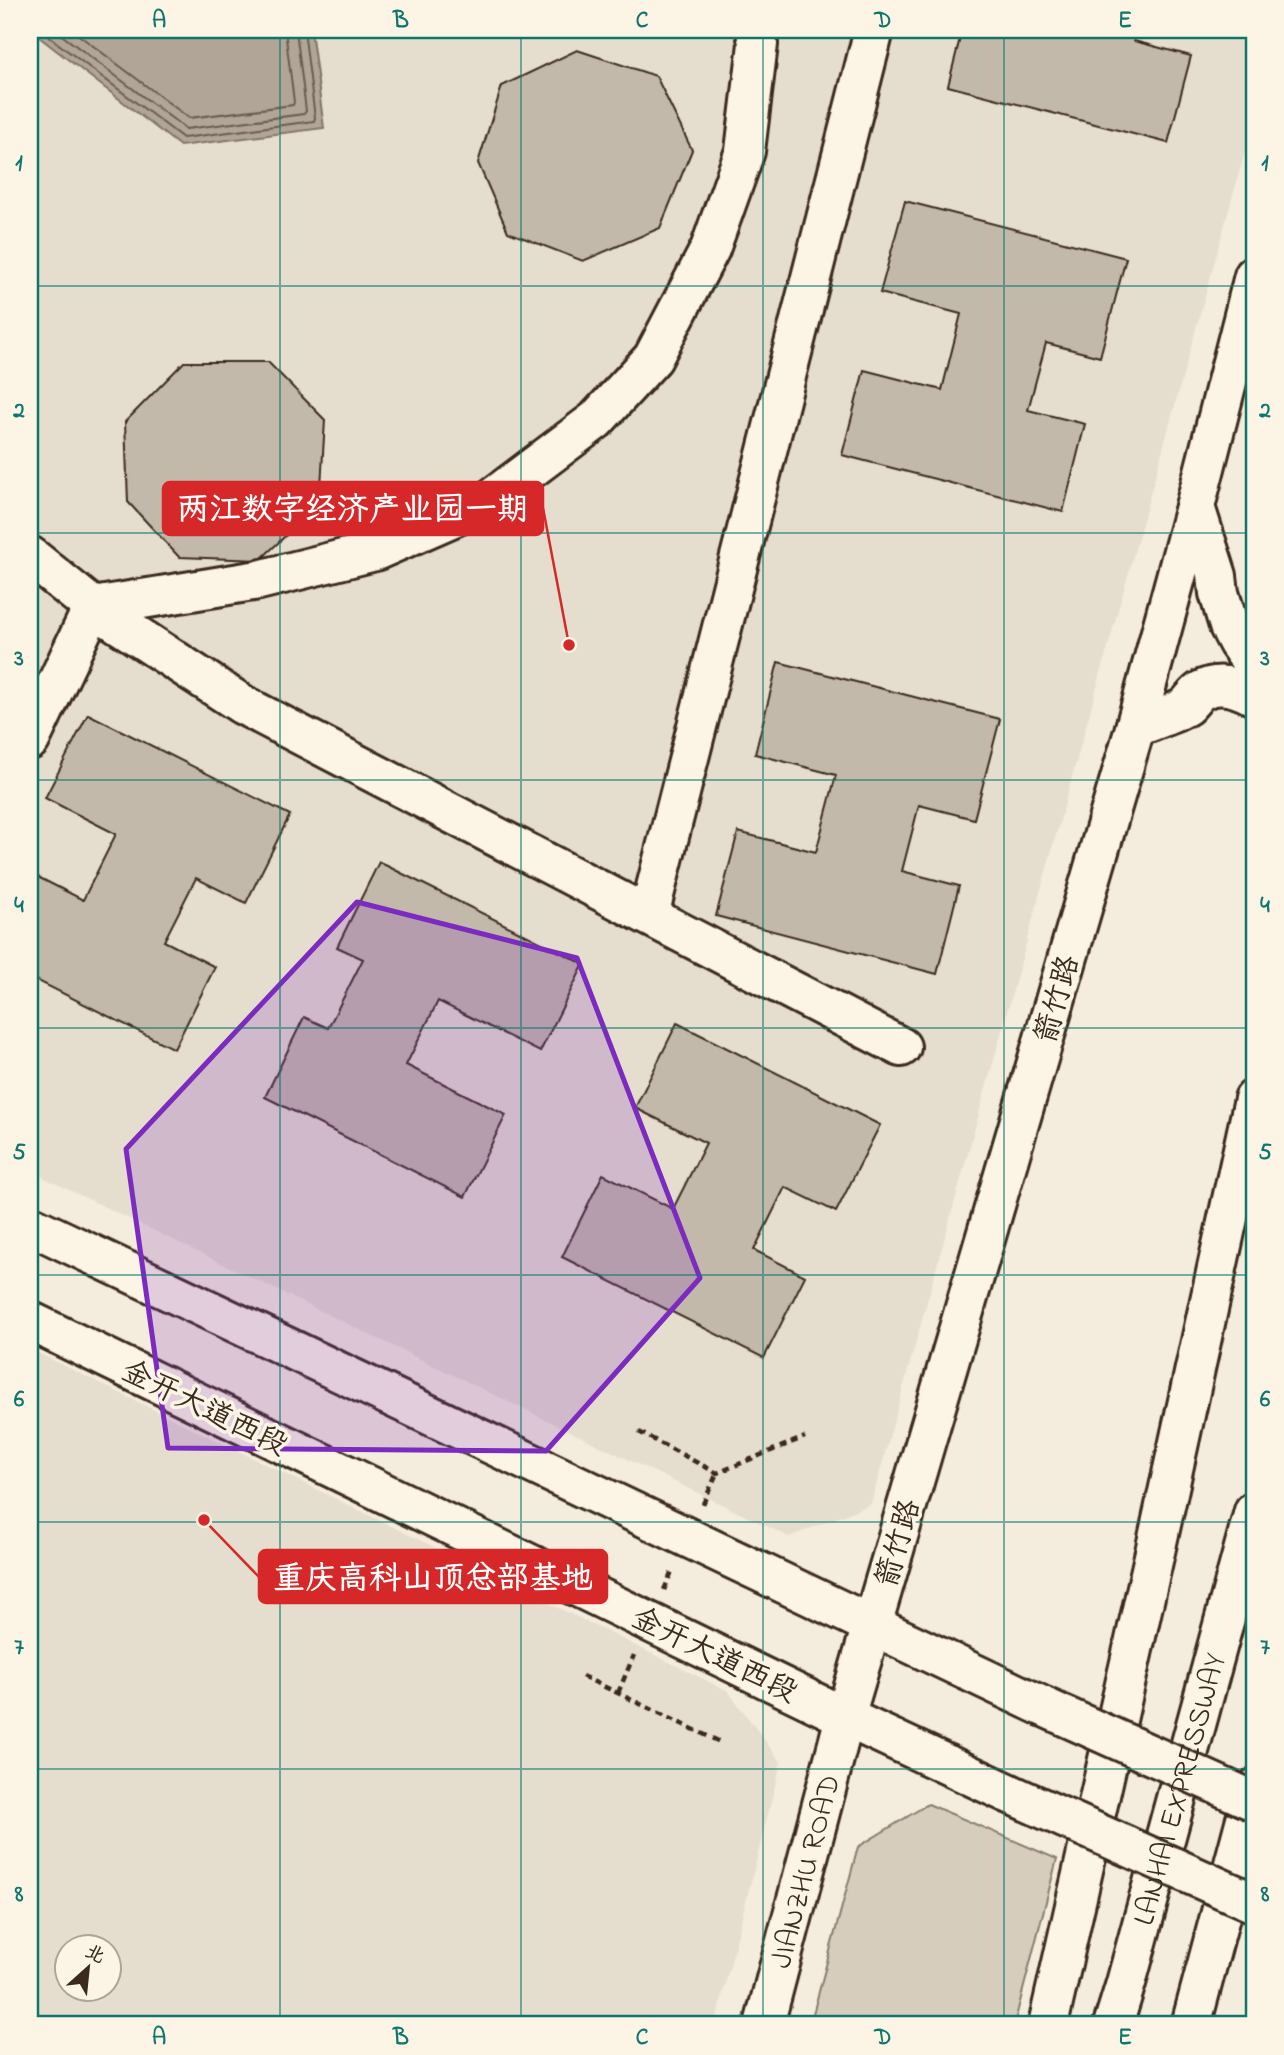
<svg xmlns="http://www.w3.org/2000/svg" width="1284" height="2055" font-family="'Indie Flower','LXGW WenKai TC',sans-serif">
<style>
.built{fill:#e5ddce;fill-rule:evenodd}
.green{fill:#d6cdbd;stroke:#887c6e;stroke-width:2}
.water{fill:#b0a596;stroke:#817466;stroke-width:2}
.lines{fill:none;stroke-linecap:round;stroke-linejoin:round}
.shore{stroke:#6a5b4e;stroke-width:2}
.building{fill:#c3b9aa;stroke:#3b2a1e;stroke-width:2}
.minor-casing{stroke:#3b2a1e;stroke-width:44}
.major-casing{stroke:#3b2a1e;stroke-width:44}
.highway-casing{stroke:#3b2a1e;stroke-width:44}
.path{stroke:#3b2a1e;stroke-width:4.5;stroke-dasharray:7 5;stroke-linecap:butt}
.minor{stroke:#fcf5e5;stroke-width:38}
.major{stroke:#fcf5e5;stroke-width:38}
.highway{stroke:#fcf5e5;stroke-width:38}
.major-bridge-casing{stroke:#3b2a1e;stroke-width:44;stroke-linecap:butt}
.major-bridge{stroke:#fcf5e5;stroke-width:38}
.marked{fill:#7b2cbf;fill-opacity:0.2;stroke:#7b2cbf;stroke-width:5;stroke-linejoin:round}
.grid{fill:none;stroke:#0f766e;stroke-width:2;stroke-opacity:0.55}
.labels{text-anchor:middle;stroke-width:7;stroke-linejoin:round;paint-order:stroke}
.street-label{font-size:30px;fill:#3b2a1e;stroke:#fcf5e5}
.leader{fill:none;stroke:#d62828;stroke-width:2.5}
.callout-dot{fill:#d62828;stroke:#fcf5e5;stroke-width:2.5}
.callout{fill:#d62828;stroke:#d62828;stroke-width:2.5}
.callout-label{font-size:32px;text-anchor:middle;font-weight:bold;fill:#fff}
.neatline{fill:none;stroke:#0f766e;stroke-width:2.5}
.grid-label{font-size:23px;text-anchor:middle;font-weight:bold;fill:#0f766e}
</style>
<rect width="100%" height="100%" fill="#f4eddd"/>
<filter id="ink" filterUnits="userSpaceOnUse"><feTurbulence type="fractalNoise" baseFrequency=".0143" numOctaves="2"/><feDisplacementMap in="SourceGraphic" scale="14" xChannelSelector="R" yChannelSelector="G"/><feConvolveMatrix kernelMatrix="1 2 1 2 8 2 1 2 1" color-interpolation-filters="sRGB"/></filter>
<g filter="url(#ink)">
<!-- built -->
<path class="built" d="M 30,30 L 1254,30 L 1254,119 L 871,1504 L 789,1537 L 30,1171 Z
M 30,1349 L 728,1691 L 781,1762 L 715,2025 L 30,2025 ZM 66,1946 L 108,1946 L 108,1988 L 66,1988 Z"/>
<!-- green -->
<path class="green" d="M 928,1804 L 1057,1859 L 1014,2025 L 810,2025 L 858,1847 Z"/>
<!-- water -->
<path class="water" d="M 30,30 L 311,30 L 324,128 L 180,146 Z"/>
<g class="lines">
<!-- shore -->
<path class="shore" d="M 40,30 L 183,138 L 314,121 L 315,118 L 304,30
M 55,30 L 186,129 L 304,114 L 306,111 L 296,30
M 72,30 L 189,118 L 293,105 L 294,102 L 285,30"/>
</g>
<!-- building -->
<path class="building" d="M 962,30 L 1137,30 L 1134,41 L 1191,56 L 1168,143 L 948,86 Z
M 577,50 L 656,76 L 692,150 L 660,228 L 583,261 L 508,232 L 478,163 L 502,86 Z
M 905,201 L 1126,258 L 1100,357 L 1046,343 L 1028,410 L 1085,424 L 1063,512 L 842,455 L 864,370 L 942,390 L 961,314 L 880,293 Z
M 184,362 L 268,362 L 325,420 L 320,503 L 260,560 L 179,557 L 128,502 L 125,422 Z
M 778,662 L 1000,719 L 974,819 L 919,805 L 902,871 L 959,886 L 937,974 L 716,916 L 738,832 L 816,852 L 836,775 L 755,754 Z
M 88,714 L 290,815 L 246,903 L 196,878 L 164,941 L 215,967 L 174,1049 L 30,977 L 30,873 L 83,900 L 116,834 L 45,798 Z
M 379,862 L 584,964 L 540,1052 L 438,1001 L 406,1065 L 506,1115 L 465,1197 L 265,1097 L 304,1017 L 328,1028 L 363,959 L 337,947 Z
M 677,1023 L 880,1125 L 836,1212 L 785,1187 L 754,1250 L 805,1276 L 764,1358 L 562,1257 L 603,1174 L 673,1209 L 706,1143 L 635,1108 Z"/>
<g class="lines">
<defs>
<g id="minor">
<path d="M 30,556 L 93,607 L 243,705 L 901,1047"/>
<path d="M 93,607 L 259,580 L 375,551 L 487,502 L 596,420 L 653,358 L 710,249 L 745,151 L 758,44 L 756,30"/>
<path d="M 30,740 L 93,607"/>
<path d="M 649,915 L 874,30"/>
<path id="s1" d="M 764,2025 L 845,1717 L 1135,728 L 1195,507 L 1254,276"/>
</g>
<path id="major" d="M 30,1225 L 1042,1706
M 30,1321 L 845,1717 L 1008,1793"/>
<g id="highway">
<path d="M 1195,507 L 1217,576 L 1219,593 L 1229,626 L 1238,643 L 1254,666"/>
<path d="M 1135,728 C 1148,722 1175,714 1186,706 C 1192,701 1195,694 1202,690 C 1219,681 1238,687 1254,696"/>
<path d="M 1048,2025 L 1155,1552 L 1254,1099"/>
<path id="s2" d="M 1113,2025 L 1126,1983 L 1254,1511"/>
<path d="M 1191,2025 L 1254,1789"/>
</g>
</defs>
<!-- minor casing -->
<use href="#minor" class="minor-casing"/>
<!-- major casing -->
<use href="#major" class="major-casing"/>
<!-- highway casing -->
<use href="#highway" class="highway-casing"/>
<!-- path -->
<path class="path" d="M 639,1432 L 717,1473 L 805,1437
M 703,1504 L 717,1473
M 664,1590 L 673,1569
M 582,1676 L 720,1742
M 618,1693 L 634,1655"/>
<!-- minor -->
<use href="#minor" class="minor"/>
<!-- major -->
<use href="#major" class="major"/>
<!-- highway -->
<use href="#highway" class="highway"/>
<defs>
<path id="major-bridge" d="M 1042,1706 L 1254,1801
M 1008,1793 L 1254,1903"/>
</defs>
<!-- major-bridge casing -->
<use href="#major-bridge" class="major-bridge-casing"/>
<!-- major-bridge -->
<use href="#major-bridge" class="major-bridge"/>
</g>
</g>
<!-- marked area -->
<path class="marked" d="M 357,902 L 577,958 L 700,1278 L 546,1451 L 168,1448 L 126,1149 Z"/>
<!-- grid -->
<path class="grid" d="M 280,30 L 280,2025M 521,30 L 521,2025M 763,30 L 763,2025M 1004,30 L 1004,2025M 30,286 L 1254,286M 30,533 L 1254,533M 30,780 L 1254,780M 30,1028 L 1254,1028M 30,1275 L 1254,1275M 30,1522 L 1254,1522M 30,1769 L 1254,1769"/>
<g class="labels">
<!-- street labels -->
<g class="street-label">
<text transform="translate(1056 999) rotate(-74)" y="10">箭竹路</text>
<text transform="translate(205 1407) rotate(26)" y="10">金开大道西段</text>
<text transform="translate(897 1543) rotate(-74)" y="10">箭竹路</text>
<text transform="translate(715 1654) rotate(26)" y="10">金开大道西段</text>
<text dy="10" stroke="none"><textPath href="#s2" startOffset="245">LANHAI EXPRESSWAY</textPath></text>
<text dy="10" stroke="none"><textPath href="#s1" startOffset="159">JIANZHU ROAD</textPath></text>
</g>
</g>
<!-- callouts -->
<path class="leader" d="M569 645L543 508M204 1520L259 1577"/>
<g class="callout-dot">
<circle cx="569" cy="645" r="7"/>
<circle cx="204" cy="1520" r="7"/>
</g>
<g class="callout">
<rect x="163" y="482" width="380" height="53" rx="7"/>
<rect x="259" y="1550" width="348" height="53" rx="7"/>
</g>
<g class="callout-label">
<text x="353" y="519">两江数字经济产业园一期</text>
<text x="433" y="1588">重庆高科山顶总部基地</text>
</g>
<!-- margin -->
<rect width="1284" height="2055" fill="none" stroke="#fcf5e5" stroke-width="77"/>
<!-- north arrow -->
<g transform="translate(88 1968) rotate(27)"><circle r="33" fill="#fcf5e5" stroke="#afa495" stroke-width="2"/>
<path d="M0-5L12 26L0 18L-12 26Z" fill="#3b2a1e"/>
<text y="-10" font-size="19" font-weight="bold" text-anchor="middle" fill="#3b2a1e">北</text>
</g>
<rect x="38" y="38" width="1208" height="1978" class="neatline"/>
<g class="grid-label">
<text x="159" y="27">A</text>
<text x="401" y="27">B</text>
<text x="642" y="27">C</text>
<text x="883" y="27">D</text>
<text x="1125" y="27">E</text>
<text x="19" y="170">1</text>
<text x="1265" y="170">1</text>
<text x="19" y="417">2</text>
<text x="1265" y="417">2</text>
<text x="19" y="665">3</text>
<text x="1265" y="665">3</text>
<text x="19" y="912">4</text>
<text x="1265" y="912">4</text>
<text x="19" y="1159">5</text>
<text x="1265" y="1159">5</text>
<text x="19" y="1406">6</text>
<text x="1265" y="1406">6</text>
<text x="19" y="1654">7</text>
<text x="1265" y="1654">7</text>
<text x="19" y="1901">8</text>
<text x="1265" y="1901">8</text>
<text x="159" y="2044">A</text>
<text x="401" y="2044">B</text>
<text x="642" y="2044">C</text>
<text x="883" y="2044">D</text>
<text x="1125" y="2044">E</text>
</g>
</svg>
